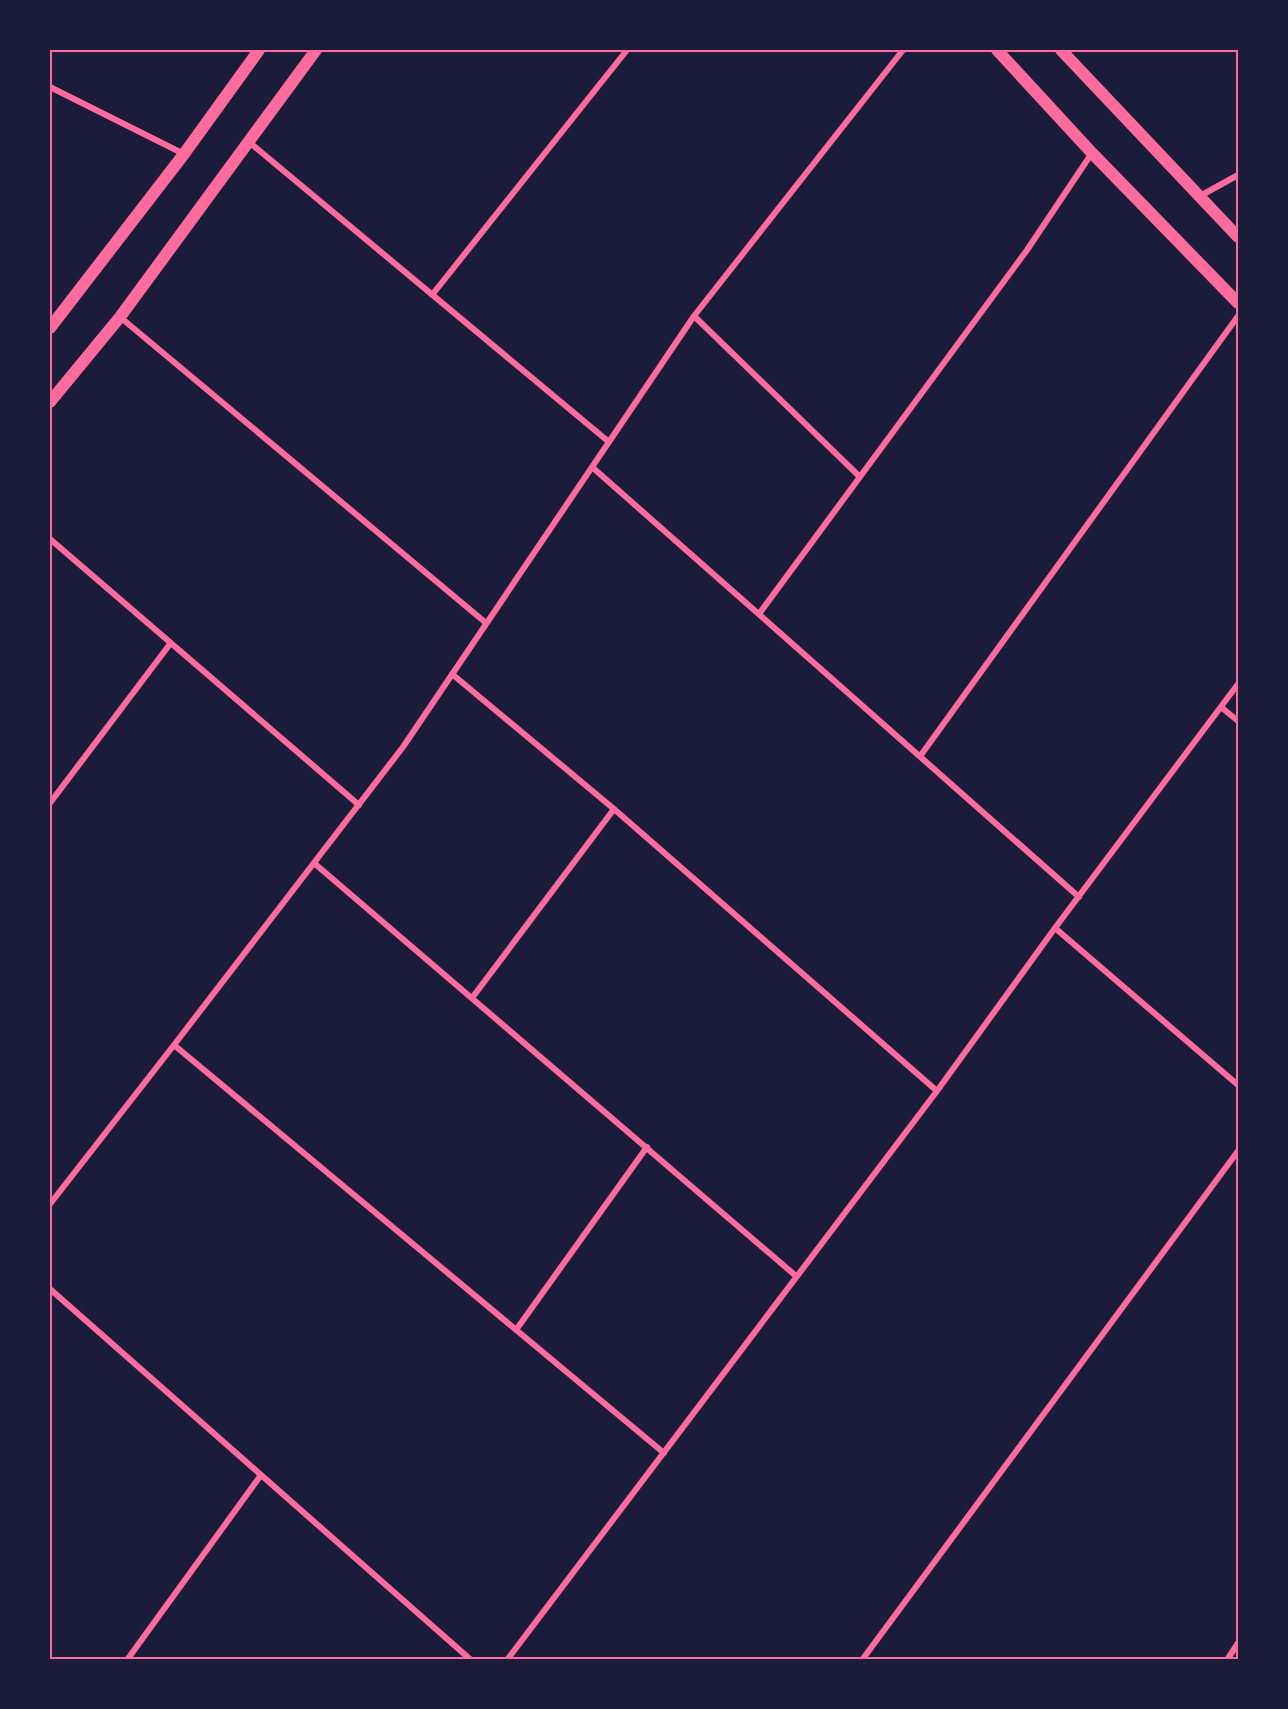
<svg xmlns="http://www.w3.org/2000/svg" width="1288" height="1709" font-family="'PT Sans Narrow',sans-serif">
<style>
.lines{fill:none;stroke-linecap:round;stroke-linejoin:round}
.minor{stroke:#ff6b9d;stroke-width:6}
.secondary{stroke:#ff6b9d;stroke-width:12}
.neatline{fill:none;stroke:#ff6b9d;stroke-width:2}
</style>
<rect width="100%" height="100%" fill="#1b1b3a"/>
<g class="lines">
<!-- minor -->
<path class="minor" d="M 50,87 L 184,154
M 249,142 L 609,442
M 1200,196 L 1238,175
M 432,295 L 627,50
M 694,316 L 859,476
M 120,317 L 486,623
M 592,467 L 1079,897
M 50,539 L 359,805
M 759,614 L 1027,250 L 1092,153
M 452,674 L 614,809 L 937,1091
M 1221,707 L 1238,721
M 921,755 L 1238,316
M 50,803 L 170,644
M 314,863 L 796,1276
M 1055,928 L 1238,1085
M 472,998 L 614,809
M 174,1045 L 664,1453
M 50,1204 L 174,1045 L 403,747 L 694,316 L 903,50
M 50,1289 L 471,1660
M 516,1330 L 647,1147
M 127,1660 L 261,1475
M 507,1660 L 937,1091 L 1055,928 L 1238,684
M 862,1660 L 1238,1151
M 1227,1660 L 1238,1643"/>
<!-- secondary -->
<path class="secondary" d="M 997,50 L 1092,153 L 1238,303
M 1061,50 L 1238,237
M 50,328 L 184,154 L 259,50
M 50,402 L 120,317 L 316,50"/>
</g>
<!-- border -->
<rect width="1288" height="1709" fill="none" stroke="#1b1b3a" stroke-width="102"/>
<rect x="51" y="51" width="1186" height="1607" class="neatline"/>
</svg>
